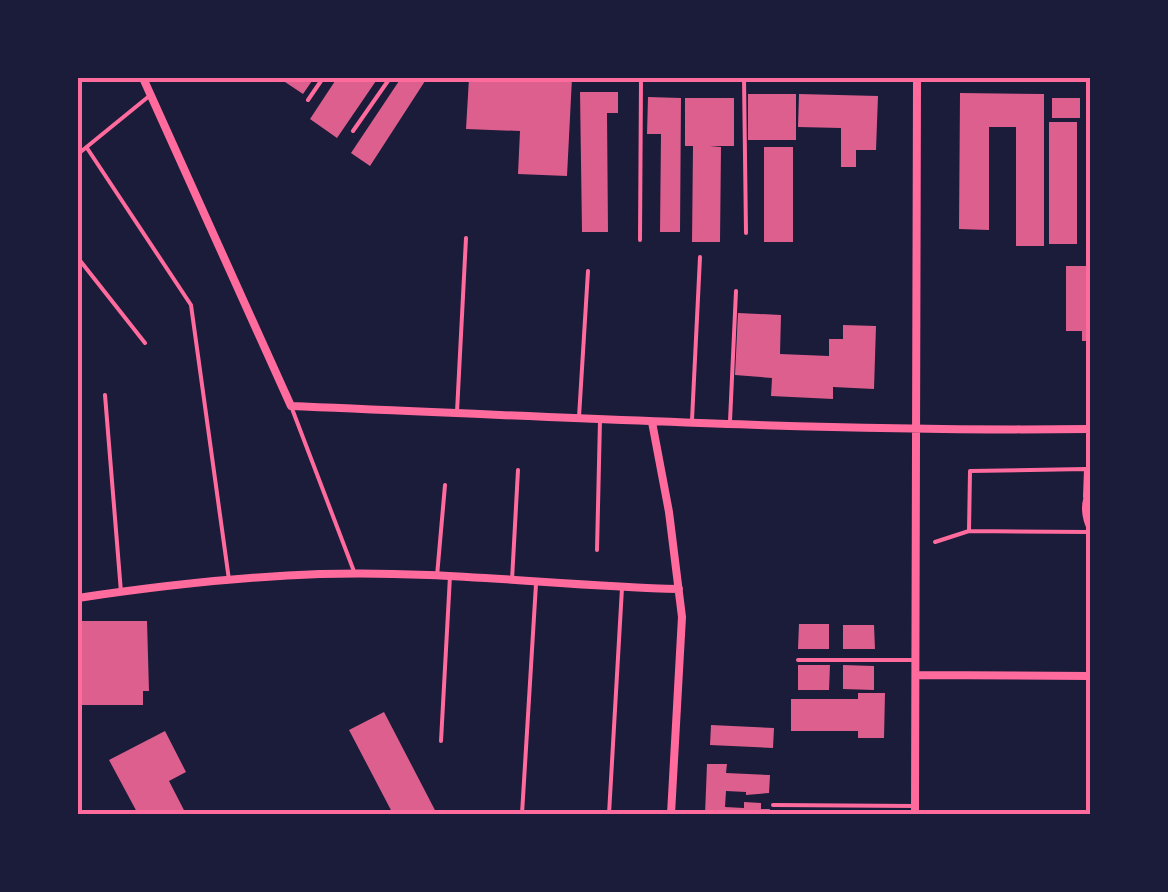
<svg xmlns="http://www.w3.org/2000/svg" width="1168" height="892" font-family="Lato,sans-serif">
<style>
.building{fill:#dd5f8e}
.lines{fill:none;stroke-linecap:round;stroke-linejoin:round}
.path{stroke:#ff6b9d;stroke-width:4}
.service{stroke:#ff6b9d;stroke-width:4}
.minor{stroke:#ff6b9d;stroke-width:8}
.neatline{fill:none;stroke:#ff6b9d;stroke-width:4}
</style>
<rect width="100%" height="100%" fill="#1b1b3a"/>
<!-- building -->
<path class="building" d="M 279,78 L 314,78 L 303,94 Z
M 337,78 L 378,78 L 337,138 L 310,119 Z
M 401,78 L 427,78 L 370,166 L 351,153 Z
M 469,78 L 572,78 L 567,176 L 518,174 L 520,131 L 466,129 Z
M 580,92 L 618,92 L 618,113 L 607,113 L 608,232 L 582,232 Z
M 960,93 L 1044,94 L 1044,246 L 1016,246 L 1016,127 L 989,127 L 989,230 L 959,229 Z
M 748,94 L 796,94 L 796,140 L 748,140 Z
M 799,94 L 878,96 L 876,150 L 856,150 L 856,167 L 841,167 L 841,128 L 798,127 Z
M 648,97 L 681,98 L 680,232 L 660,232 L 661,134 L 647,134 Z
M 685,98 L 734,98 L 734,146 L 710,146 L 721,147 L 720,242 L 692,242 L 693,146 L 685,146 Z
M 1052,98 L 1080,98 L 1080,118 L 1052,118 Z
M 1049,122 L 1077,122 L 1077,244 L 1049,244 Z
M 764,147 L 793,147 L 793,242 L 764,242 Z
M 1066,266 L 1090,266 L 1090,341 L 1082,341 L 1082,331 L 1066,331 Z
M 738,313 L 781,315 L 780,354 L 829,356 L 829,339 L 843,339 L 843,325 L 876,326 L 874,389 L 833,387 L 833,399 L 771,396 L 772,378 L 735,375 Z
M 78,621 L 147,621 L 149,691 L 143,691 L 143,705 L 78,705 Z
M 799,624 L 829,624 L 829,649 L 798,649 Z
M 843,625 L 874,625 L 875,649 L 843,649 Z
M 798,665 L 830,665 L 829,690 L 798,690 Z
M 843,665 L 874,666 L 874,690 L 843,689 Z
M 858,693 L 885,693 L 884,738 L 858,738 L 858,731 L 791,731 L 791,699 L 858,699 Z
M 384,712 L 437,814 L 393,814 L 349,730 Z
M 711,725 L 774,728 L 773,748 L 710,745 Z
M 165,731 L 186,772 L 169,781 L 186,814 L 138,814 L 109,760 Z
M 707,764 L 727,764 L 726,773 L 770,775 L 769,793 L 746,795 L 746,792 L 726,791 L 725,807 L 744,808 L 744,802 L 761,803 L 761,809 L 770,809 L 769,814 L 705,814 Z"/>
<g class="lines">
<!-- path -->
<path class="path" d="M 1090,490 C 1081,501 1083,518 1090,531
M 1085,497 L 1086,469 L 970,471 L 969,531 L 1090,532
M 935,542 L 969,531"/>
<!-- service -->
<path class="service" d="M 744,78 L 746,233
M 308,100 L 323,78
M 353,131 L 390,78
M 87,148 L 191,305 L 229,580
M 78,154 L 148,97
M 640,240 L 641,78
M 78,258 L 145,343
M 105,395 L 121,592
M 291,406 L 355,574
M 457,412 L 466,238
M 579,417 L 588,271
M 692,420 L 700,257
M 730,421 L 736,291
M 597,550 L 600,420
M 437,576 L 445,485
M 512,580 L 518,470
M 798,660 L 913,660
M 441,741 L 450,576
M 773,805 L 915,806
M 522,814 L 536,584
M 609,814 L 622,588"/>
<!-- minor -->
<path class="minor" d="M 143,78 L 291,406 C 558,417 824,432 1090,429
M 652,422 L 669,512 L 682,617 L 671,814
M 78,598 C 158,586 239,577 320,574 C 440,570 559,586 679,589
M 916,675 L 1090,676
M 915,814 L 917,78"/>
</g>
<!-- border -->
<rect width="1168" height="892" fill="none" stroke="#1b1b3a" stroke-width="160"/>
<rect x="80" y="80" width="1008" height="732" class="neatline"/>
</svg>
